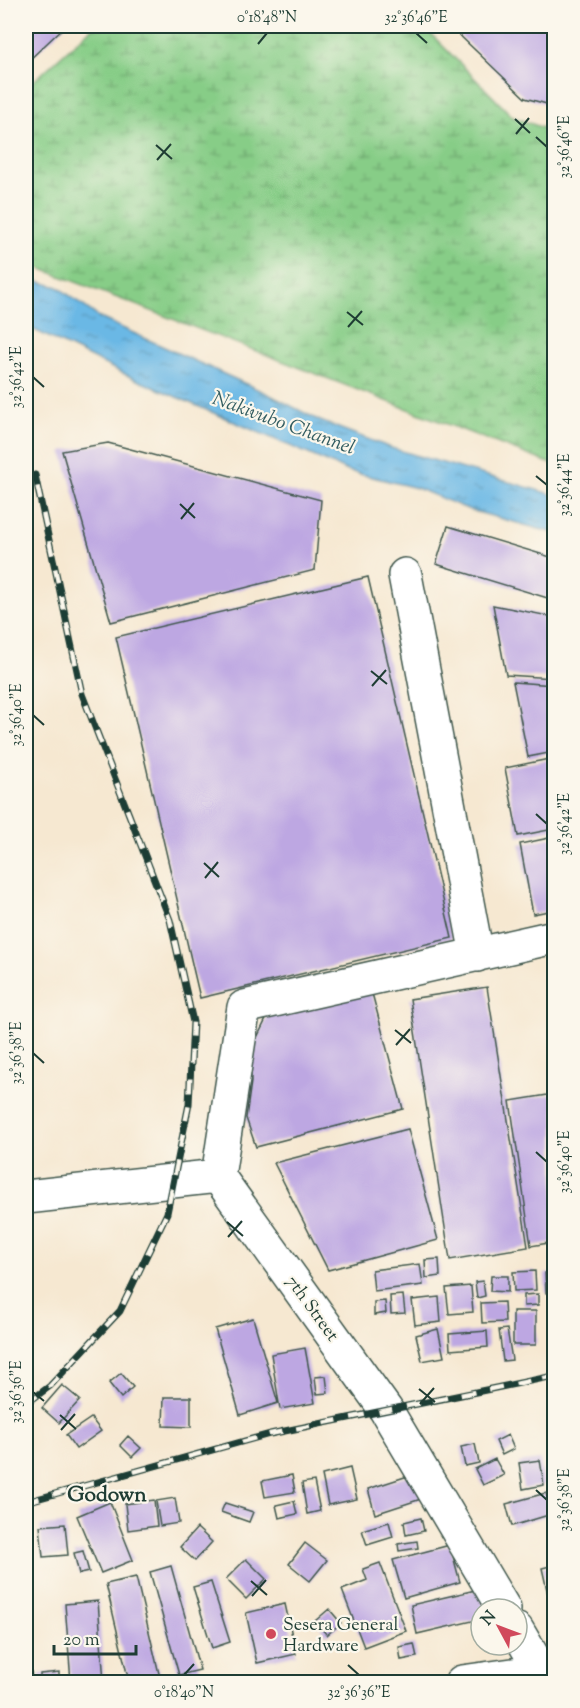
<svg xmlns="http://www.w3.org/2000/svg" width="580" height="1708" font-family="'Sorts Mill Goudy',serif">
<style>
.wetland{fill:url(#wetland-marsh);stroke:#53855e;stroke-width:1.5}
.water{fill:url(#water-ripples);stroke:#457a8c;stroke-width:1.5}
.building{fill:#bda7e2}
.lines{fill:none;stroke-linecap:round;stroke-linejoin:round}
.minor-casing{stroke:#3f574c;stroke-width:36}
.minor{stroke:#fff;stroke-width:33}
.rail-casing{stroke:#1f3d34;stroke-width:7}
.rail{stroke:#fbf7ec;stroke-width:4.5;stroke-dasharray:14;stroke-linecap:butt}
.ticks{fill:none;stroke:#1f3d34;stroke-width:2}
.poi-dot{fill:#d1495b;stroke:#fbf7ec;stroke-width:2}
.labels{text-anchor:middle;stroke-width:4.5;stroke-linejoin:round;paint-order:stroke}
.street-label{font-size:18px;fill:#1f3d34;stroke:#fbf7ec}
.poi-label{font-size:18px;fill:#1f3d34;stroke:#fbf7ec;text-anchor:start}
.water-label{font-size:20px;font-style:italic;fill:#325c60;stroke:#fbf7ec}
.quarter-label{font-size:21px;font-weight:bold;fill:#1f3d34;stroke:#fbf7ec}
.neatline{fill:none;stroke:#1f3d34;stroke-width:2}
.ticks-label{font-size:15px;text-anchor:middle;fill:#1f3d34}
</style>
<defs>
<pattern id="wetland-marsh" width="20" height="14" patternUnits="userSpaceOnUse" patternTransform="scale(1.5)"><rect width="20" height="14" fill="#87cd87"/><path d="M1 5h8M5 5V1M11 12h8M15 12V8" fill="none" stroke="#6ea86f"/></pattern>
<pattern id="water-ripples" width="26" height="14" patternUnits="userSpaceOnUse" patternTransform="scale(1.5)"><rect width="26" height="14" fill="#6bb8e5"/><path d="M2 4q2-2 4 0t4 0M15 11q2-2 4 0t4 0" fill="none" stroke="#5797ba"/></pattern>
</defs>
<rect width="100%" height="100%" fill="#fbf7ec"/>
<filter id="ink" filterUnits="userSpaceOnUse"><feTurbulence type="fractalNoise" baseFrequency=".0167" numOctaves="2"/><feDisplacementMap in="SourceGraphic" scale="12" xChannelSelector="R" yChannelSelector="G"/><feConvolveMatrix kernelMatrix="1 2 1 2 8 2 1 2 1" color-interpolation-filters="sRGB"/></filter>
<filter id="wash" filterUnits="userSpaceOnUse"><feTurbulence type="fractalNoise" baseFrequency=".008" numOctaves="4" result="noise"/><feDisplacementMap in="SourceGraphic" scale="24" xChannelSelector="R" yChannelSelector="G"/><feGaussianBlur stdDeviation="1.35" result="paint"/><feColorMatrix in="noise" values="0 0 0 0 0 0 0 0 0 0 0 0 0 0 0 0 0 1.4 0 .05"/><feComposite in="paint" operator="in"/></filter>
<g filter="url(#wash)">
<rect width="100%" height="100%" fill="#f6e8d1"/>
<!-- wetland -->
<path class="wetland" d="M 94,26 L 423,26 L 513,117 L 554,132 L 554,465 L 26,263 L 26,88 Z"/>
<!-- water -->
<path class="water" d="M 26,278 L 58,287 L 100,318 L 268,394 L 320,421 L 391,448 L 554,495 L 554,533 L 470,510 L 417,488 L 348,471 L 135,379 L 26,326 Z"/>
<g id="blocks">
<!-- building -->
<path class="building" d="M 26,26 L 65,26 L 26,63 Z
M 450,26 L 554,26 L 554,106 L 525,98 Z
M 108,443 L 321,500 L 315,570 L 111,622 L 62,451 Z
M 448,526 L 554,558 L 554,600 L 436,564 Z
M 368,577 L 452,938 L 200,998 L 116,637 Z
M 493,605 L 554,617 L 554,678 L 506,675 Z
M 513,682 L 554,685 L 554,752 L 528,757 Z
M 554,758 L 554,829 L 518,836 L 505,768 Z
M 554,837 L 554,910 L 533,914 L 520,844 Z
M 369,982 L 403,1109 L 256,1147 L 246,1118 L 251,1082 L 250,1052 L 275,1001 Z
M 487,987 L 528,1247 L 450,1260 L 410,999 Z
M 554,1094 L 554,1242 L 531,1246 L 510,1101 Z
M 408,1129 L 438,1240 L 328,1270 L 274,1163 Z
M 439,1259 L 440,1276 L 426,1278 L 425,1260 Z
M 420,1264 L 423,1285 L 374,1291 L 372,1270 Z
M 535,1271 L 536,1290 L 514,1291 L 513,1272 Z
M 545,1273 L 554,1273 L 554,1292 L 546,1293 Z
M 491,1276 L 508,1276 L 508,1292 L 490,1291 Z
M 483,1281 L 485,1296 L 477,1298 L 475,1282 Z
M 471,1286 L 473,1312 L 449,1314 L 446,1288 Z
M 538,1294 L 538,1305 L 524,1306 L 524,1295 Z
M 403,1295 L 405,1313 L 391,1314 L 390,1296 Z
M 439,1297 L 441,1322 L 415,1325 L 412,1300 Z
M 385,1301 L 386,1313 L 374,1315 L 374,1302 Z
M 504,1302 L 505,1322 L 482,1323 L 481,1303 Z
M 513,1311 L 536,1311 L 536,1345 L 513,1345 Z
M 253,1318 L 278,1403 L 240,1415 L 215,1329 Z
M 438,1329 L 444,1357 L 422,1361 L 416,1335 Z
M 507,1329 L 512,1360 L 503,1361 L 499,1330 Z
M 487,1331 L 488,1347 L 450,1350 L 449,1334 Z
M 305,1348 L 315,1403 L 280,1409 L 271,1354 Z
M 121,1373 L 133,1387 L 121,1398 L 109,1383 Z
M 326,1376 L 328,1393 L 317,1394 L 315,1377 Z
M 62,1385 L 80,1400 L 59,1423 L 42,1408 Z
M 164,1397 L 191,1397 L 191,1427 L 163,1426 Z
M 91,1418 L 101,1431 L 76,1449 L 66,1435 Z
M 508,1435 L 514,1449 L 502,1455 L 496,1441 Z
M 128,1436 L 141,1448 L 132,1457 L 120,1445 Z
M 475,1444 L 479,1463 L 465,1466 L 461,1447 Z
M 495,1459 L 504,1475 L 483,1485 L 475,1469 Z
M 540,1460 L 544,1485 L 523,1489 L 519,1463 Z
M 350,1468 L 357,1499 L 328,1505 L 322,1475 Z
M 414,1474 L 421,1499 L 375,1514 L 368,1489 Z
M 292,1475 L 295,1492 L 265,1497 L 262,1481 Z
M 314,1481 L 320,1511 L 307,1514 L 302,1483 Z
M 546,1493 L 552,1514 L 512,1526 L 506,1504 Z
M 175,1498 L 179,1523 L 160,1526 L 156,1501 Z
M 154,1500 L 157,1526 L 128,1530 L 125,1504 Z
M 294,1501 L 297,1514 L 279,1518 L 276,1505 Z
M 110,1502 L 133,1560 L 101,1573 L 77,1516 Z
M 225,1503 L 253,1512 L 249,1522 L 221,1512 Z
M 421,1518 L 424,1531 L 406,1535 L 404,1522 Z
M 389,1522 L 393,1537 L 367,1545 L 362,1530 Z
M 65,1524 L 68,1555 L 43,1557 L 40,1526 Z
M 197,1528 L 212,1542 L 195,1561 L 180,1547 Z
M 417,1541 L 418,1548 L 399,1551 L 398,1544 Z
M 305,1543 L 327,1560 L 310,1581 L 289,1564 Z
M 450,1545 L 460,1582 L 404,1598 L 393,1560 Z
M 83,1551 L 89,1572 L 79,1574 L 74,1553 Z
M 246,1559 L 266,1579 L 246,1599 L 226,1579 Z
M 380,1563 L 406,1631 L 364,1647 L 342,1590 L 367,1580 L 363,1569 Z
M 554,1565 L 554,1621 L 542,1568 Z
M 171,1566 L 200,1670 L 179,1675 L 150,1572 Z
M 136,1577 L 161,1682 L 129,1682 L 106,1584 Z
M 211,1582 L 230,1642 L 212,1648 L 193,1587 Z
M 480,1589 L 485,1609 L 481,1609 L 481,1619 L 417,1634 L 411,1605 Z
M 98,1601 L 104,1682 L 71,1682 L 65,1604 Z
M 285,1604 L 296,1654 L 257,1663 L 246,1613 Z
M 329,1609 L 341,1623 L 327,1635 L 315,1621 Z
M 26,1623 L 28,1623 L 32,1682 L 26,1682 Z
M 414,1644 L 417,1657 L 401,1660 L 399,1647 Z
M 59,1672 L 59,1682 L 40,1682 L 40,1674 Z"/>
</g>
</g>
<g filter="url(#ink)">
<use href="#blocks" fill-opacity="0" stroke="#3f574c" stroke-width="1.5"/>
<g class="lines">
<defs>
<path id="minor" d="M 405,575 L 477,955
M 218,1176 L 244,1007 L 554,937
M 26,1197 L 218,1176 L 386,1410 L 504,1609
M 517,1630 L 541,1671
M 462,1682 L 541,1671 L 554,1670"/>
</defs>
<!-- minor casing -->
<use href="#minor" class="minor-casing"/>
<!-- minor -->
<use href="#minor" class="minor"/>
<defs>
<path id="rail" d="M 26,1404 L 50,1386 L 120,1311 L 167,1213 L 189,1104 L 193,1022 L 170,920 L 82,694 L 35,475
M 26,1502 L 270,1434 L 554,1376"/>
</defs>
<!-- rail casing -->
<use href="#rail" class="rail-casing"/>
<!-- rail -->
<use href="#rail" class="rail"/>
</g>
</g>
<!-- ticks -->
<path class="ticks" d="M 416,33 L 427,43M 258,44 L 267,33M 515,119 L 530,133M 516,134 L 529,118M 536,137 L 547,147M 156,145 L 172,159M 157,160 L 171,144M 347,312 L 363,325M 348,327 L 362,311M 33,377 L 44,387M 536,476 L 547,485M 180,504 L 195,518M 181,519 L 194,503M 371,671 L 387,684M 372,686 L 386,670M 33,715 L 44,725M 536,814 L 547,824M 204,863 L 219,877M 205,878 L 218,862M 395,1030 L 411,1043M 396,1045 L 410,1029M 33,1053 L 44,1063M 536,1152 L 547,1162M 227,1222 L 243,1236M 228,1237 L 242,1221M 419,1389 L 435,1402M 33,1392 L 44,1401M 420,1404 L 434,1388M 60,1415 L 76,1429M 61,1430 L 75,1414M 536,1490 L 547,1500M 251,1581 L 267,1595M 252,1596 L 266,1580M 348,1665 L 359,1675M 184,1675 L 194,1664"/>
<!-- markers -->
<circle class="poi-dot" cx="271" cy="1634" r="6"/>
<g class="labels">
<!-- street labels -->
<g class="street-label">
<text transform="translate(313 1308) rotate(54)" y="6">7th Street</text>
</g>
<!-- poi labels -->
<g class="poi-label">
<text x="283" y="1630">Sesera General<tspan x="283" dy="21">Hardware</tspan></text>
</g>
<!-- water labels -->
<g class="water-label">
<text transform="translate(284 422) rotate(20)" y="7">Nakivubo Channel</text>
</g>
<!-- quarter labels -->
<g class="quarter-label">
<text x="107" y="1501">Godown</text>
</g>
</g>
<!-- margin -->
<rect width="580" height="1708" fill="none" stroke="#fbf7ec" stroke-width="66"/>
<!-- north arrow -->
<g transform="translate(499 1627) rotate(311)"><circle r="28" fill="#fbf7ec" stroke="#a3ada2" stroke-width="1.5"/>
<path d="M0-4.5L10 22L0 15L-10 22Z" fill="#d1495b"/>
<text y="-9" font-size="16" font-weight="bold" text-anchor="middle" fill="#1f3d34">N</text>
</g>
<!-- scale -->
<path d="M54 1645v9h82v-9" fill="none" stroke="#1f3d34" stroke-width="3"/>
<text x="63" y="1645" font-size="18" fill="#1f3d34" stroke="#fbf7ec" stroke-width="4.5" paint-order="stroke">20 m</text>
<rect x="33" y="33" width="514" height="1642" class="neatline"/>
<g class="ticks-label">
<text x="267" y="22">0°18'48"N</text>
<text x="416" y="22">32°36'46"E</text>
<text transform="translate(564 147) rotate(-90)" y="5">32°36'46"E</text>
<text transform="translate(16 377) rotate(-90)" y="5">32°36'42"E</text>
<text transform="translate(564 485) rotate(-90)" y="5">32°36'44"E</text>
<text transform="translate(16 715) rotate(-90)" y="5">32°36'40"E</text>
<text transform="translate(564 824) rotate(-90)" y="5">32°36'42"E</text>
<text transform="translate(16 1053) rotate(-90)" y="5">32°36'38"E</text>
<text transform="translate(564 1162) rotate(-90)" y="5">32°36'40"E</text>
<text transform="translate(16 1392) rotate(-90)" y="5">32°36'36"E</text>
<text transform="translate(564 1500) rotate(-90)" y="5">32°36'38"E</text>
<text x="184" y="1697">0°18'40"N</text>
<text x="359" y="1697">32°36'36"E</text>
</g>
</svg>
